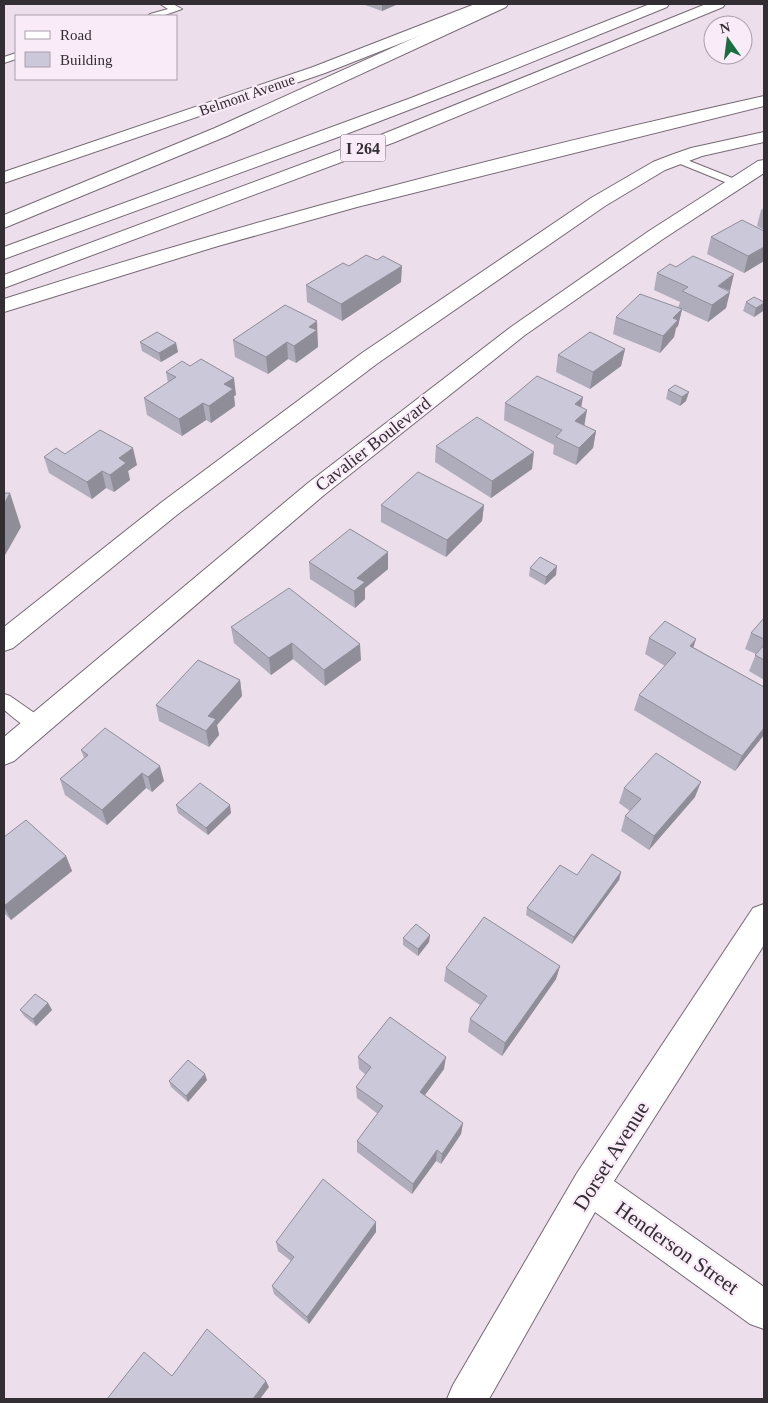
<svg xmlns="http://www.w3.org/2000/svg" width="768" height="1403" font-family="Georgia,serif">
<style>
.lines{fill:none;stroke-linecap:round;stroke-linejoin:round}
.service-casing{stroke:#766a75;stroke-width:2}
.minor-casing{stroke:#766a75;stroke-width:2}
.secondary-casing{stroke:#766a75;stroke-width:2}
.motorway-casing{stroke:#766a75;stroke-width:2}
.service{fill:#fff;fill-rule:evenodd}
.minor{fill:#fff;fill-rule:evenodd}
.secondary{fill:#fff;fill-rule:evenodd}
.motorway{fill:#fff;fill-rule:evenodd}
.wall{fill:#afadbb}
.shaded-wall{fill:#8e8d98}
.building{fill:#cbc9d9;stroke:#8e8d98}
.labels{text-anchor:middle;stroke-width:4.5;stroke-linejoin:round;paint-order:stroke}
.far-street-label{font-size:15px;fill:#332e33;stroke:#f9ebf8}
.shield{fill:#f9ebf8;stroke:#6e676e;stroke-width:1}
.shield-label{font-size:16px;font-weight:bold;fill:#332e33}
.street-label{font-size:18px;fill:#332e33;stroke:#f9ebf8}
.near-street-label{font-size:21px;fill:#332e33;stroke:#f9ebf8}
</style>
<rect width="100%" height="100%" fill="#ecdeeb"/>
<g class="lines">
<defs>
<path id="service" d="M 160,4 L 173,4 L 182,9 L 162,16 L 148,16 L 150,14 L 168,9 Z
M 16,53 L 16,59 L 4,63 L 4,57 Z
M 677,156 L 740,181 L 742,183 L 740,185 L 732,185 L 673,161 L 671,159 L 673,157 Z
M 4,694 L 10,696 L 43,719 L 46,724 L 43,729 C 29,734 15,718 4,710 Z"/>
<path id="minor" d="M 475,4 L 495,4 L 493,7 L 325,73 L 4,183 L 4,172 L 313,67 Z
M 764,904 L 764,945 L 614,1181 L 764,1287 L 764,1329 L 750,1324 L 595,1212 L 489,1399 L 447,1399 L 453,1385 L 577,1173 L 753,908 Z"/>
<path id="secondary" d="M 764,132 L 764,142 L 702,156 L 665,170 L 605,206 L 378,363 L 178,514 L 13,648 L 4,651 L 4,627 L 162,502 L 362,353 L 591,198 L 653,162 L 671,155 L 691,148 Z
M 764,160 L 764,173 L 663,239 L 525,335 L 324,495 L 14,761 L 4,765 L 4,737 L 308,483 L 511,327 L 649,231 L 758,161 Z"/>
<path id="motorway" d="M 489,4 L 508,4 L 506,7 L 227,136 L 4,228 L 4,215 L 215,128 Z
M 650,4 L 669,4 L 667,7 L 505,73 L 341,136 L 4,259 L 4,247 L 411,98 Z
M 706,4 L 725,4 L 723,7 L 395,142 L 4,288 L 4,275 L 383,134 Z
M 764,96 L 764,106 L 357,207 L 218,246 L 4,312 L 4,299 C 253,219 508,153 764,96 Z"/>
</defs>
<!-- service casing -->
<use href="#service" class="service-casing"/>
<!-- minor casing -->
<use href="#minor" class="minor-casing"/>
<!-- secondary casing -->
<use href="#secondary" class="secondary-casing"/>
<!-- motorway casing -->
<use href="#motorway" class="motorway-casing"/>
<!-- service -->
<use href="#service" class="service"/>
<!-- minor -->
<use href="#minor" class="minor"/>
<!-- secondary -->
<use href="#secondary" class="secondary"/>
<!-- motorway -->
<use href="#motorway" class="motorway"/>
</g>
<!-- wall -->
<path class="wall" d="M 362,4 L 398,4 L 382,11 Z
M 764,208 L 764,230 L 757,226 L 761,210 Z
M 764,231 L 764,261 L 744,273 L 707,254 L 711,237 Z
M 657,273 L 729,291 L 726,308 L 708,322 L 682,310 L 678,326 L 676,328 L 674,337 L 660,353 L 613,334 L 616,317 L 678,308 L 680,302 L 654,290 Z
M 401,282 L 342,321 L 307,302 L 306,285 Z
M 746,302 L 764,302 L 764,307 L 763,311 L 754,317 L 743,311 Z
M 317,338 L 318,347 L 296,363 L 288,359 L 268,374 L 235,357 L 233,340 L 318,338 Z
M 140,342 L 176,343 L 178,352 L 161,362 L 142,351 Z
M 625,349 L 621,366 L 590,389 L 556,372 L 558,355 Z
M 166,372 L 236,395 L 234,396 L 235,406 L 211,423 L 206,420 L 182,436 L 147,415 L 144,398 L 168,383 Z
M 675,385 L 686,401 L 680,406 L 666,399 L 668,390 Z
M 505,403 L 581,407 L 585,426 L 596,431 L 593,448 L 576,465 L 553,454 L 554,445 L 504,420 Z
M 436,446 L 532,469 L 491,498 L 435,462 Z
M 65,454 L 137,465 L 128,471 L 130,480 L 114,492 L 106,488 L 92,499 L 49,473 L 44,457 Z
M 381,505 L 484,505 L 482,521 L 446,557 L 381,522 Z
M 309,562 L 388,569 L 365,588 L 365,599 L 355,608 L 310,579 Z
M 530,568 L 556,575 L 545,585 L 529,576 Z
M 764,618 L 764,680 L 749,671 L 756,654 L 745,649 L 751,633 Z
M 231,627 L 361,660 L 325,686 L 293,659 L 271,675 L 234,643 Z
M 649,638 L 693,647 L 764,687 L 764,735 L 735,771 L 634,710 L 639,695 L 665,666 L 645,654 Z
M 240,680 L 242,696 L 217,725 L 219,735 L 209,747 L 159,721 L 156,705 Z
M 81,750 L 164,781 L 152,792 L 146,788 L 107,825 L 65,795 L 60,779 L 84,758 Z
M 624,788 L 695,797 L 649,850 L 621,831 L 625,816 L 630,811 L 619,803 Z
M 176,805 L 231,813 L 208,835 L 178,813 Z
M 4,837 L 66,856 L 72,871 L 11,920 L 4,913 Z
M 621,872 L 619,880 L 572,944 L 526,915 L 527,908 L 577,875 Z
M 430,935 L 429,942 L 418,956 L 403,945 L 403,938 Z
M 560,966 L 556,979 L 502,1056 L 468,1032 L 470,1019 L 480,1005 L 444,981 L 446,968 Z
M 48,1003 L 52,1010 L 36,1026 L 24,1016 L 20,1010 Z
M 358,1057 L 444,1069 L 425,1095 L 463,1123 L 461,1134 L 441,1164 L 436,1161 L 412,1194 L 357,1152 L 357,1141 L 378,1114 L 357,1098 L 356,1087 L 366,1075 L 359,1069 Z
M 207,1080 L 188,1102 L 171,1087 L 169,1081 Z
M 376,1232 L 309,1324 L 274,1294 L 272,1286 L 291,1261 L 278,1251 L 276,1242 Z"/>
<!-- shaded-wall -->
<path class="shaded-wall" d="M 382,4 L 398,4 L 382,11 Z
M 764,247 L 764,261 L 744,273 L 748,256 Z
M 402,266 L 401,282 L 342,321 L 341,304 Z
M 734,274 L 730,291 L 718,286 Z
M 730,292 L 726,308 L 708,322 L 712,305 Z
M 764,303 L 763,311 L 754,317 L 756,308 Z
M 682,309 L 678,326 L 676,328 L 674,337 L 660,353 L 663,336 L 673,318 Z
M 317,321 L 318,347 L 296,363 L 294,346 L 309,327 Z
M 287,342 L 288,359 L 268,374 L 266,357 Z
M 176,343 L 178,352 L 161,362 L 159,353 Z
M 625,349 L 621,366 L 590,389 L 593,372 Z
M 234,378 L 236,395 L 234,396 L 235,406 L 211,423 L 209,406 L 224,384 Z
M 689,392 L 686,401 L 680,406 L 682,397 Z
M 583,397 L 580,414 L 575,404 Z
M 203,403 L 206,420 L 182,436 L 179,419 Z
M 587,410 L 584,427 L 575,421 Z
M 596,431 L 593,448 L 576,465 L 579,448 Z
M 133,448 L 137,465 L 128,471 L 130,480 L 114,492 L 110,475 L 119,458 Z
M 534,452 L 532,469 L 491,498 L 492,481 Z
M 102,471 L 106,488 L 92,499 L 87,482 Z
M 10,493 L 21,527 L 4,557 L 4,504 Z
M 484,505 L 482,521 L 446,557 L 447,540 Z
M 388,552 L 388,569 L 365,588 L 365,599 L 355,608 L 354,591 L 357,578 Z
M 557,566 L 556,575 L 545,585 L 546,577 Z
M 696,639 L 691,655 L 690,646 Z
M 292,643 L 293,659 L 271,675 L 269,658 Z
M 360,644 L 361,660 L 325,686 L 324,670 Z
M 240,680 L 242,696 L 217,725 L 219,735 L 209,747 L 206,731 L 208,716 Z
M 764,728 L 764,735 L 735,771 L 742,756 Z
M 160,766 L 164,781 L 152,792 L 148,777 Z
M 142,773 L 146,788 L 107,825 L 102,810 Z
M 701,782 L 695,797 L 649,850 L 654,836 Z
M 230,805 L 231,813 L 208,835 L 206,828 Z
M 66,856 L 72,871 L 11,920 L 4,906 Z
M 621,872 L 619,880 L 572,944 L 574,937 Z
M 430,935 L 429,942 L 418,956 L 418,949 Z
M 560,966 L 556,979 L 502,1056 L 505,1043 Z
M 48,1003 L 52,1010 L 36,1026 L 33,1019 Z
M 446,1057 L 444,1069 L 419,1103 L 420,1092 Z
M 205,1074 L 207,1080 L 188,1102 L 186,1096 Z
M 463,1123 L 461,1134 L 441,1164 L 442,1154 Z
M 437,1150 L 436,1161 L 412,1194 L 413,1184 Z
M 376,1222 L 376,1232 L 309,1324 L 307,1317 Z
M 266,1381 L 269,1387 L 260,1399 L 253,1399 Z"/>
<!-- building -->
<path class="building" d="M 742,220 L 764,231 L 764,247 L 748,256 L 711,237 Z
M 366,255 L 377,260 L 383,256 L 402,266 L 341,304 L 306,285 L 343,263 L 349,266 Z
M 693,256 L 734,274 L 718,286 L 730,292 L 712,305 L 682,291 L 688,287 L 657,273 L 670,264 L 676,267 Z
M 640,294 L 682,309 L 673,318 L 678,320 L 663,336 L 616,317 Z
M 754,297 L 764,302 L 764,303 L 756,308 L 746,302 Z
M 285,305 L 317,321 L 309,327 L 317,330 L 294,346 L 287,342 L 266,357 L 233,340 Z
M 157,332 L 176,343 L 159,353 L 140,342 Z
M 590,332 L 625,349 L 593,372 L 558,355 Z
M 201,359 L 234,378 L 224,384 L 233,389 L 209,406 L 203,403 L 179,419 L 144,398 L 176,377 L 166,372 L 182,361 L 190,366 Z
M 537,376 L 583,397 L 575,404 L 587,410 L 575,421 L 596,431 L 579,448 L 556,437 L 562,430 L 505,403 Z
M 675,385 L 689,392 L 682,397 L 668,390 Z
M 477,417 L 534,452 L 492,481 L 436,446 Z
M 100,430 L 133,448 L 119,458 L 126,463 L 110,475 L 102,471 L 87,482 L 44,457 L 56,448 L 65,454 Z
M 418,472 L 484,505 L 447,540 L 381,505 Z
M 4,493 L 10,493 L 4,504 Z
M 350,529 L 388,552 L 357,578 L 365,582 L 354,591 L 309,562 Z
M 540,557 L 557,566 L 546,577 L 530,568 Z
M 289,588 L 360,644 L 324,670 L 292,643 L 269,658 L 231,627 Z
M 764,618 L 764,639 L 751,633 Z
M 665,621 L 696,639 L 690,646 L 764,687 L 764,728 L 742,756 L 639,695 L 676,653 L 649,638 Z
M 764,645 L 764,660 L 755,655 Z
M 198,660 L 240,680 L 208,716 L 216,719 L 206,731 L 156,705 Z
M 105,728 L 160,766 L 148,777 L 142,773 L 102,810 L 60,779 L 88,755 L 81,750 Z
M 656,753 L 701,782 L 654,836 L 625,816 L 641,799 L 624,788 Z
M 200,783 L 230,805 L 206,828 L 176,805 Z
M 26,820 L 66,856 L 4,906 L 4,837 Z
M 592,854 L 621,872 L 574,937 L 527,908 L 560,865 L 577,875 Z
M 484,917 L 560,966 L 505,1043 L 470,1019 L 487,996 L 446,968 Z
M 416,924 L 430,935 L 418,949 L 403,938 Z
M 35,994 L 48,1003 L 33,1019 L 20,1010 Z
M 390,1017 L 446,1057 L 420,1092 L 463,1123 L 442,1154 L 437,1150 L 413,1184 L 357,1141 L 383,1106 L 356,1087 L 371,1067 L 358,1057 Z
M 188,1060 L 205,1074 L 186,1096 L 169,1081 Z
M 323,1179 L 376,1222 L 307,1317 L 272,1286 L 294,1257 L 276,1242 Z
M 207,1329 L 266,1381 L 253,1399 L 107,1399 L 144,1352 L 172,1376 Z"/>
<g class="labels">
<!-- far-street labels -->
<g class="far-street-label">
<text transform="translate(247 95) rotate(-19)" y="5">Belmont Avenue</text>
</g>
<!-- shield labels -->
<rect class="shield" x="340.5" y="134.5" width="45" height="27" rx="4"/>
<g class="shield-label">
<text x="363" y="154">I 264</text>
</g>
<!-- street labels -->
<g class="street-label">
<text transform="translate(373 444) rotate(-38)" y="6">Cavalier Boulevard</text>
</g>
<!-- near-street labels -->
<g class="near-street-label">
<text transform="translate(611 1156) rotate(-58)" y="7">Dorset Avenue</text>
<text transform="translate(677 1248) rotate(35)" y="7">Henderson Street</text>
</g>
</g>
<!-- border -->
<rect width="768" height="1403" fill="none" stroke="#332e33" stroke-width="10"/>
<!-- legend -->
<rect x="15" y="15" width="162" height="65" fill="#f9ebf8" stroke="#aa9fa9"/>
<rect x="25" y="31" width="25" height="8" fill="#ffffff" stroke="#aa9fa9"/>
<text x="60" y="40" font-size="15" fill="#332e33">Road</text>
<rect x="25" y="52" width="25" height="15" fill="#cbc9d9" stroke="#aa9fa9"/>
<text x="60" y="65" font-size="15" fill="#332e33">Building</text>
<!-- north arrow -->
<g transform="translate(728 40) rotate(346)"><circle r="24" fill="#f9ebf8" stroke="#aa9fa9"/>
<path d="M0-4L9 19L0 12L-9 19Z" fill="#196e40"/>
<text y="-8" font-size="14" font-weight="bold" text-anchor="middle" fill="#332e33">N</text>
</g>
</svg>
